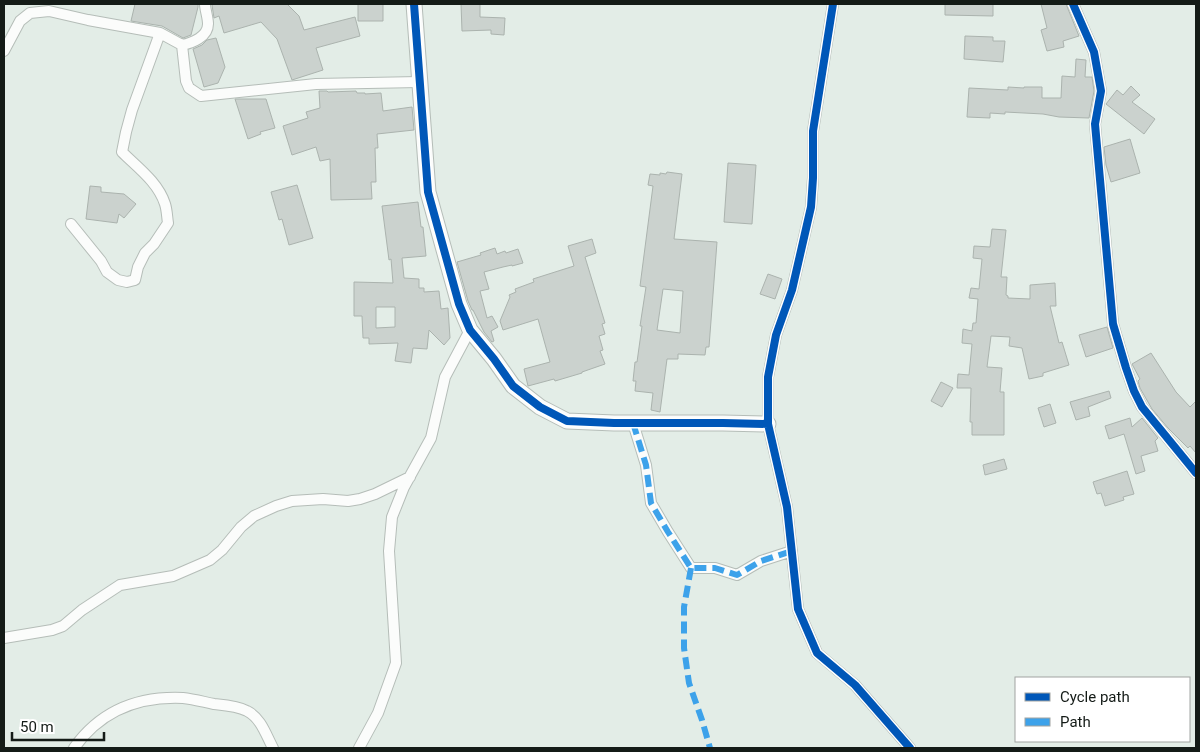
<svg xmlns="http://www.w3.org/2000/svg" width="1200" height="752" font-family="Roboto,sans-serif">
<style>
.building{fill:#cbd2ce;stroke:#abb3ae;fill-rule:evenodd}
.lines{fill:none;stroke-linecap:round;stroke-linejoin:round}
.street-casing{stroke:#b5bdb8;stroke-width:12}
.secondary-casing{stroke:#b5bdb8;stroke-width:17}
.street{stroke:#fbfcfb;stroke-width:10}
.secondary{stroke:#fbfcfb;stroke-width:15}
.quiet{stroke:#3da2ea;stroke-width:6;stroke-dasharray:12 6;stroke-linecap:butt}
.cycleway-casing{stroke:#fff;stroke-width:11}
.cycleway{stroke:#0057b8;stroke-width:8}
</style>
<rect width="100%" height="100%" fill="#e3ede7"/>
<!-- building -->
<path class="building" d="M 135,4 L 198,4 L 198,7 L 191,35 L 183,38 L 162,26 L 131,21 Z
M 215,4 L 287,4 L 299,16 L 304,30 L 355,17 L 360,36 L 316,48 L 323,70 L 292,80 L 277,39 L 261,22 L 224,33 L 219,16 L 214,18 L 212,5 Z
M 358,4 L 383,4 L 383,21 L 358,21 Z
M 461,4 L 480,4 L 480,17 L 505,18 L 504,35 L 491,34 L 491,30 L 462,31 Z
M 945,4 L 993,4 L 993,16 L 945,15 Z
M 1041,4 L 1066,4 L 1079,36 L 1063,41 L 1064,47 L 1047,51 L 1041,30 L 1047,28 Z
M 965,36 L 993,37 L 993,41 L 1005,41 L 1003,62 L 964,59 Z
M 216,38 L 225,67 L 218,83 L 204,87 L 193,49 L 202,45 L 207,40 Z
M 1076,59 L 1086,60 L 1085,77 L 1092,77 L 1094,91 L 1089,118 L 1059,117 L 1043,114 L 1005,112 L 1005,114 L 990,113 L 990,118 L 967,117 L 969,88 L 1008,90 L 1008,87 L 1024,88 L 1024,87 L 1042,87 L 1042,98 L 1061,98 L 1062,76 L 1075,77 Z
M 1131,86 L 1140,95 L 1132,102 L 1155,119 L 1144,134 L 1106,104 L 1117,90 L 1123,95 Z
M 319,91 L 327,91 L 328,92 L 356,91 L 357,93 L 365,93 L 365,94 L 381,93 L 383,111 L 412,107 L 414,130 L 377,134 L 378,148 L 375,148 L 376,182 L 371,182 L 372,199 L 331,200 L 330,159 L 320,161 L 316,147 L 292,155 L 283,126 L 308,118 L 306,112 L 320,108 Z
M 235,99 L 266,99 L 275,128 L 260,132 L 261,134 L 248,139 Z
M 1130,139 L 1140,173 L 1111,182 L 1106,165 L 1104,147 Z
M 728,163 L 756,165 L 752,224 L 724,222 Z
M 667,172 L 682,174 L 674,239 L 717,242 L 709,347 L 706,347 L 705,355 L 678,354 L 678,359 L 667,359 L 660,412 L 651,410 L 653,393 L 635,391 L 636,381 L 633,381 L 635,362 L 637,362 L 642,326 L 640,326 L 646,287 L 640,286 L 653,186 L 648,185 L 650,174 L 660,175 L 660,173 L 666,174 ZM 663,289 L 683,291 L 680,333 L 657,330 Z
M 297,185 L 313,238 L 289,245 L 282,219 L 279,220 L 271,192 Z
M 90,186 L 101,187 L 101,192 L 124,194 L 136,204 L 124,218 L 119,214 L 117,223 L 86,219 Z
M 418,202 L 421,227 L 423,227 L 426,256 L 402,258 L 404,278 L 419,279 L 419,288 L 424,288 L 424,292 L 439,291 L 441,309 L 448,308 L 450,338 L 444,345 L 429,330 L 427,349 L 413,348 L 411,363 L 395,361 L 398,343 L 369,344 L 369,338 L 363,338 L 362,316 L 354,316 L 354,282 L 393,283 L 391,259 L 389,260 L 382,206 ZM 376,307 L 395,307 L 395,327 L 376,328 Z
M 992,229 L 1006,230 L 1001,277 L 1007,277 L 1006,295 L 1008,296 L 1008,298 L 1030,299 L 1030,285 L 1055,283 L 1056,306 L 1050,306 L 1059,343 L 1062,342 L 1069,365 L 1043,373 L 1043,376 L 1029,379 L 1022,348 L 1009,346 L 1010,337 L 991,336 L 987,367 L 1002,368 L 1000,392 L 1004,392 L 1004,435 L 972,435 L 972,422 L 970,422 L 971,388 L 957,388 L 958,374 L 969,375 L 972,344 L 962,343 L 963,329 L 972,331 L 973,323 L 976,323 L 978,299 L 969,298 L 971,288 L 979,289 L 982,259 L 973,258 L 974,246 L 990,247 Z
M 592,239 L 596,253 L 585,257 L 605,323 L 602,324 L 605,334 L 599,336 L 603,350 L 600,351 L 605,364 L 582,372 L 582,373 L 555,381 L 554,379 L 528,386 L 524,369 L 550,362 L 538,319 L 503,330 L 500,321 L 510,297 L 509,295 L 516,292 L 515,289 L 534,282 L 533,279 L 574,266 L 568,246 Z
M 495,248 L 497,254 L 505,251 L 506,253 L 518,249 L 523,263 L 512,266 L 512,265 L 503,267 L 484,272 L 489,289 L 480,291 L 487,318 L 492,316 L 498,327 L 491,331 L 494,341 L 492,342 L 484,332 L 473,310 L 472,310 L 468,301 L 457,262 L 481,255 L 480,253 Z
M 768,274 L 782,279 L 775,299 L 760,294 Z
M 1107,327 L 1113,348 L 1086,357 L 1079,335 Z
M 1151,353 L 1176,392 L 1190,407 L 1196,401 L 1196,453 L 1190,446 L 1188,448 L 1168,428 L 1152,409 L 1140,388 L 1138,381 L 1140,379 L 1132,364 Z
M 941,382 L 953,388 L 942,407 L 931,401 Z
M 1109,391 L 1111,398 L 1088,407 L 1090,416 L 1076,420 L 1070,402 Z
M 1050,404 L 1056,423 L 1044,427 L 1038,408 Z
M 1130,418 L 1132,427 L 1142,418 L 1158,438 L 1155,441 L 1158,451 L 1141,456 L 1145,471 L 1136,474 L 1124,434 L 1109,439 L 1105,426 Z
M 1004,459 L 1007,469 L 985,475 L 983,465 Z
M 1127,471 L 1134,494 L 1123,497 L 1124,500 L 1105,506 L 1101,493 L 1097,494 L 1093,482 Z"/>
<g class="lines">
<defs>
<path id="street" d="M 833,4 L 813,131 L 813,178 L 811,207 L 792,290 L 776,335 L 768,377 L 768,424 L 787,507 L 798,609 L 817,653 L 855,685 L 910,748
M 1073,4 L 1094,52 L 1101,91 L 1095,124 L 1113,324 L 1126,368 L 1134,391 L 1142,407 L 1196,473
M 182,45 C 192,43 208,37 208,24 C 208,17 205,10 205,4
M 4,51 L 20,21 L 30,13 L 49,11 L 88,20 L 160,33 L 182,45 L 186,81 L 189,88 L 201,96 L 316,84 L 419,82
M 71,224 L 101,261 L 107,272 L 118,280 L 127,282 L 135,280 L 138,267 L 145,253 L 154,244 L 168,223 C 167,217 167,210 165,204 C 158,182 137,167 122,152 L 126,132 L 132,110 L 160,33
M 633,423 L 646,465 L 651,503 L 668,532 L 691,568 L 715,568 L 737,575 L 761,561 L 792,551
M 4,638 L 52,630 L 63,626 L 82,610 L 120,585 L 173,576 L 210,560 L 222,550 L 241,527 L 254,516 L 276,506 L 292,501 L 323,499 L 348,501 L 360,499 L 375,494 L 410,477
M 74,748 C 101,710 138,696 183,698 C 193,699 204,702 214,704 C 224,705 238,706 247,711 C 261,718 266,735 273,748
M 359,748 L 378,713 L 396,663 L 389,551 L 392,517 L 404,487 L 431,438 L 445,377 L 470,330"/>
<path id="secondary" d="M 414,4 L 428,192 L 459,304 L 470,330 L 494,359 L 513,386 L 540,407 L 567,421 L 614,423 L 723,423 L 768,424"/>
</defs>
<!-- street casing -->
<use href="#street" class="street-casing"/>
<!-- secondary casing -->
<use href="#secondary" class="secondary-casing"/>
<!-- street -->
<use href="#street" class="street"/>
<!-- secondary -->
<use href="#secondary" class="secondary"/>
<!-- quiet -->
<path class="quiet" d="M 633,423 L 646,465 L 651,503 L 668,532 L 691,568 L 715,568 L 737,575 L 761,561 L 792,551
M 691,568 L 684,607 L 684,648 L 689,683 L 702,720 L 710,748"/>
<defs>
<path id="cycleway" d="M 414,4 L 428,192 L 459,304 L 470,330 L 494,359 L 513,386 L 540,407 L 567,421 L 614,423 L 723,423 L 768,424
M 833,4 L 813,131 L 813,178 L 811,207 L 792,290 L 776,335 L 768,377 L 768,424 L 787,507 L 798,609 L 817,653 L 855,685 L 910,748
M 1073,4 L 1094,52 L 1101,91 L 1095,124 L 1113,324 L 1126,368 L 1134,391 L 1142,407 L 1196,473"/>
</defs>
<!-- cycleway casing -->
<use href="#cycleway" class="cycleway-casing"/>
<!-- cycleway -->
<use href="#cycleway" class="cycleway"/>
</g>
<!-- border -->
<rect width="1200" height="752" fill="none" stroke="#141b17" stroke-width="10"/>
<!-- legend -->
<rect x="1015" y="677" width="175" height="65" fill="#ffffff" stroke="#a1a4a2"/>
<rect x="1025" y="693" width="25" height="8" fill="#0057b8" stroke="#a1a4a2"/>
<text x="1060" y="702" font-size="15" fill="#141b17">Cycle path</text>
<rect x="1025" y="718" width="25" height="8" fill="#3da2ea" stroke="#a1a4a2"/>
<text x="1060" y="727" font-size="15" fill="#141b17">Path</text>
<!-- scale -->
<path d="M12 732v8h92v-8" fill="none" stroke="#141b17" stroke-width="2.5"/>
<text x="20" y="732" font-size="15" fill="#141b17" stroke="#ffffff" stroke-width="4" paint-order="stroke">50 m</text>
</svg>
